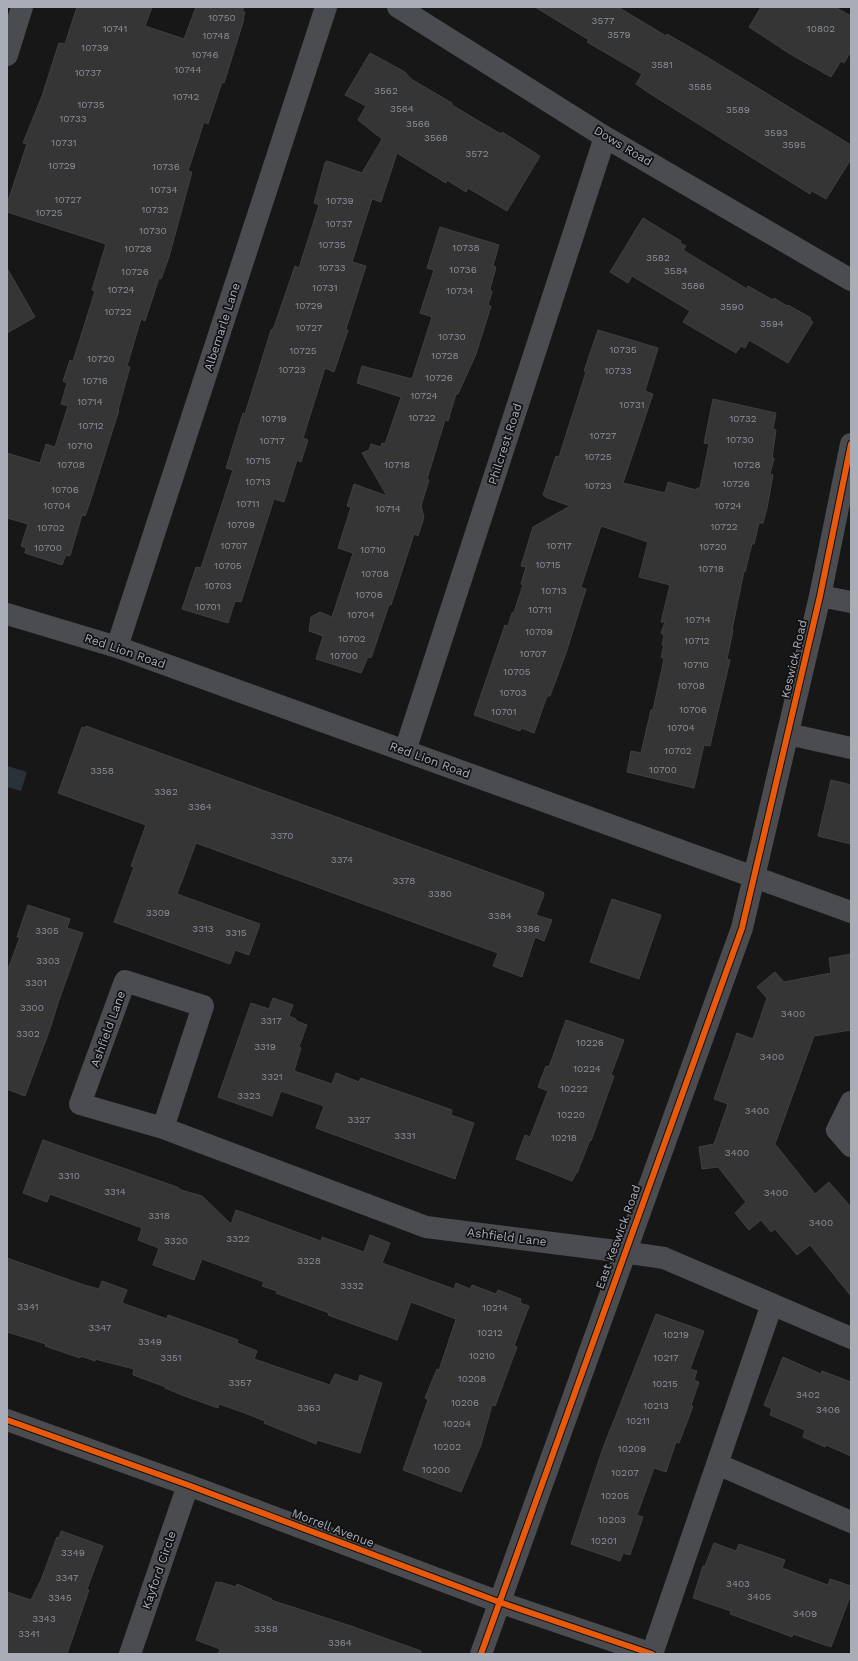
<svg xmlns="http://www.w3.org/2000/svg" width="858" height="1661" font-family="'Work Sans',sans-serif">
<style>
.water{fill:#2a3239}
.building{fill:#353536;stroke:#3f4043}
.lines{fill:none;stroke-linecap:round;stroke-linejoin:round}
.minor{stroke:#4b4c50;stroke-width:22}
.cycleway-casing{stroke:#111113;stroke-width:8}
.cycleway{stroke:#e8590c;stroke-width:6}
.labels{text-anchor:middle;stroke-width:3.5;stroke-linejoin:round;paint-order:stroke}
.number-label{font-size:10px;fill:#8b8f98}
.street-label{font-size:12px;fill:#a8adb8;stroke:#111113}
</style>
<rect width="100%" height="100%" fill="#171717"/>
<!-- water -->
<path class="water" d="M 7,766 L 27,772 L 21,791 L 7,787 Z"/>
<!-- building -->
<path class="building" d="M 77,7 L 152,7 L 145,26 L 184,39 L 196,7 L 244,7 L 242,12 L 245,12 L 243,19 L 244,19 L 224,83 L 222,82 L 208,124 L 204,122 L 191,162 L 188,171 L 192,172 L 169,257 L 161,279 L 159,278 L 145,321 L 141,319 L 127,366 L 130,367 L 118,410 L 119,410 L 89,505 L 85,516 L 82,515 L 70,556 L 66,555 L 62,565 L 25,553 L 26,548 L 21,546 L 28,524 L 7,518 L 7,453 L 40,463 L 46,444 L 55,447 L 68,406 L 61,404 L 67,383 L 63,381 L 70,360 L 73,361 L 80,339 L 95,291 L 92,290 L 106,244 L 7,212 L 7,204 L 27,144 L 23,143 L 42,96 L 59,43 L 65,44 Z
M 535,7 L 618,7 L 666,36 L 667,34 L 707,57 L 851,145 L 851,159 L 826,199 L 812,191 L 810,194 L 649,93 L 636,84 L 642,74 L 587,42 L 589,40 Z
M 761,7 L 835,7 L 851,16 L 851,51 L 844,63 L 841,61 L 831,77 L 790,54 L 749,27 Z
M 370,53 L 405,72 L 411,79 L 452,103 L 452,105 L 482,123 L 501,134 L 502,132 L 540,156 L 507,211 L 468,188 L 466,192 L 447,180 L 446,183 L 397,153 L 381,202 L 372,199 L 352,262 L 366,266 L 346,329 L 348,330 L 334,372 L 325,368 L 303,438 L 308,440 L 301,462 L 297,460 L 284,502 L 274,499 L 241,602 L 235,601 L 228,623 L 182,609 L 196,567 L 201,568 L 221,507 L 233,470 L 226,468 L 243,413 L 245,414 L 271,330 L 274,327 L 295,266 L 299,268 L 319,205 L 314,203 L 325,163 L 327,161 L 362,173 L 382,139 L 358,120 L 366,106 L 345,95 Z
M 643,218 L 681,241 L 680,243 L 686,246 L 683,250 L 747,289 L 748,286 L 773,300 L 774,298 L 787,306 L 788,305 L 811,318 L 810,320 L 813,322 L 788,363 L 749,340 L 745,348 L 741,346 L 736,353 L 683,322 L 690,311 L 632,276 L 628,283 L 610,272 Z
M 440,227 L 499,245 L 493,266 L 496,267 L 490,289 L 492,292 L 488,305 L 491,306 L 476,354 L 458,394 L 456,394 L 448,421 L 445,420 L 427,479 L 429,480 L 421,506 L 424,517 L 418,536 L 414,534 L 391,605 L 389,605 L 371,658 L 368,657 L 361,673 L 316,659 L 323,636 L 309,631 L 311,617 L 320,612 L 332,617 L 353,553 L 338,548 L 351,507 L 347,506 L 354,484 L 387,496 L 362,453 L 369,450 L 371,444 L 381,447 L 382,443 L 385,444 L 401,397 L 357,383 L 362,366 L 412,379 L 432,317 L 420,313 L 434,270 L 427,268 Z
M 7,268 L 35,317 L 7,333 Z
M 598,330 L 658,348 L 645,391 L 653,394 L 623,483 L 665,493 L 668,482 L 696,490 L 697,488 L 700,488 L 709,444 L 704,443 L 713,399 L 776,413 L 773,429 L 776,430 L 772,458 L 774,458 L 770,474 L 773,475 L 767,508 L 763,523 L 759,523 L 754,544 L 752,544 L 745,572 L 744,571 L 732,630 L 733,630 L 727,659 L 730,660 L 710,746 L 704,745 L 694,788 L 627,772 L 631,751 L 641,753 L 651,710 L 653,710 L 664,659 L 661,657 L 664,645 L 662,645 L 664,636 L 661,633 L 665,622 L 661,622 L 670,585 L 639,577 L 648,542 L 601,526 L 581,587 L 586,589 L 566,653 L 550,696 L 547,696 L 534,733 L 521,728 L 520,731 L 474,715 L 505,625 L 508,626 L 512,613 L 514,612 L 523,585 L 521,584 L 526,567 L 521,566 L 533,527 L 570,506 L 545,497 L 545,495 L 543,495 L 556,456 L 559,457 L 586,372 L 584,371 Z
M 86,726 L 543,892 L 544,895 L 536,915 L 552,920 L 544,941 L 535,937 L 522,977 L 493,966 L 498,953 L 196,843 L 177,894 L 260,924 L 249,955 L 235,950 L 230,964 L 114,922 L 134,867 L 131,866 L 146,825 L 58,793 L 82,727 L 85,728 Z
M 831,780 L 851,785 L 851,844 L 818,836 Z
M 612,899 L 661,915 L 639,979 L 590,962 Z
M 28,905 L 70,919 L 67,928 L 83,933 L 58,1003 L 50,1029 L 25,1096 L 7,1089 L 7,972 L 20,937 L 17,937 Z
M 851,954 L 851,1030 L 814,1036 L 775,1144 L 815,1194 L 829,1182 L 851,1207 L 851,1296 L 810,1245 L 797,1255 L 775,1229 L 771,1232 L 761,1220 L 749,1230 L 735,1213 L 746,1202 L 718,1167 L 702,1169 L 699,1147 L 714,1144 L 728,1104 L 714,1099 L 737,1033 L 753,1039 L 767,998 L 757,987 L 775,972 L 784,982 L 831,973 L 829,958 Z
M 273,998 L 293,1005 L 289,1016 L 296,1019 L 296,1021 L 307,1025 L 299,1047 L 301,1048 L 294,1071 L 332,1084 L 336,1073 L 359,1082 L 361,1078 L 452,1110 L 451,1115 L 474,1123 L 455,1179 L 316,1128 L 324,1106 L 281,1091 L 272,1116 L 218,1097 L 251,1003 L 269,1009 Z
M 566,1020 L 624,1040 L 611,1075 L 614,1076 L 591,1141 L 590,1140 L 577,1173 L 576,1173 L 572,1181 L 516,1159 L 525,1135 L 530,1137 L 548,1091 L 538,1087 L 546,1066 L 549,1067 Z
M 43,1140 L 177,1187 L 181,1190 L 202,1196 L 231,1224 L 236,1210 L 321,1241 L 322,1237 L 364,1252 L 370,1235 L 390,1243 L 382,1263 L 454,1289 L 456,1283 L 470,1289 L 472,1285 L 496,1294 L 498,1290 L 521,1299 L 520,1303 L 529,1306 L 514,1346 L 517,1347 L 495,1406 L 492,1405 L 481,1445 L 461,1492 L 403,1470 L 428,1400 L 425,1398 L 437,1369 L 439,1370 L 456,1319 L 411,1302 L 397,1340 L 328,1315 L 329,1313 L 276,1293 L 277,1291 L 262,1286 L 264,1282 L 202,1259 L 194,1280 L 153,1265 L 159,1248 L 138,1240 L 142,1228 L 50,1194 L 47,1202 L 23,1193 Z
M 7,1258 L 84,1285 L 99,1289 L 102,1281 L 127,1290 L 122,1303 L 167,1319 L 168,1315 L 238,1340 L 237,1343 L 257,1351 L 254,1359 L 330,1385 L 335,1374 L 358,1382 L 360,1375 L 382,1383 L 360,1453 L 317,1440 L 316,1444 L 264,1423 L 265,1421 L 242,1412 L 219,1404 L 218,1408 L 182,1395 L 165,1388 L 166,1387 L 133,1375 L 134,1369 L 95,1359 L 95,1361 L 81,1356 L 80,1358 L 45,1346 L 46,1344 L 7,1332 Z
M 656,1314 L 704,1331 L 690,1369 L 697,1371 L 694,1380 L 699,1382 L 691,1405 L 693,1406 L 679,1443 L 676,1442 L 666,1472 L 654,1468 L 637,1515 L 643,1517 L 630,1555 L 623,1553 L 620,1561 L 571,1544 L 603,1448 Z
M 783,1357 L 821,1374 L 822,1371 L 851,1382 L 851,1456 L 826,1445 L 825,1447 L 803,1437 L 805,1430 L 770,1415 L 772,1409 L 764,1405 Z
M 61,1531 L 103,1546 L 87,1589 L 89,1590 L 67,1654 L 7,1654 L 7,1592 L 31,1600 L 41,1580 L 57,1537 L 59,1538 Z
M 714,1543 L 736,1551 L 739,1544 L 785,1560 L 782,1568 L 828,1585 L 830,1579 L 851,1586 L 851,1594 L 831,1647 L 793,1634 L 792,1637 L 771,1629 L 730,1614 L 731,1611 L 693,1598 L 703,1566 L 705,1566 Z
M 216,1582 L 220,1583 L 220,1582 L 236,1587 L 237,1584 L 272,1599 L 271,1600 L 351,1626 L 421,1651 L 421,1654 L 218,1654 L 220,1649 L 196,1640 Z"/>
<g class="lines">
<!-- minor -->
<path class="minor" d="M 398,7 L 605,137 L 851,280
M 7,55 L 22,7
M 820,596 L 851,602
M 7,614 L 117,647 L 851,912
M 117,647 L 326,7
M 788,734 L 851,748
M 405,751 L 605,137
M 851,1102 L 837,1130 L 851,1146
M 163,1128 L 203,1006 L 125,981 L 80,1104 L 163,1128 L 426,1227 L 624,1252 L 664,1258 L 851,1338
M 7,1420 L 188,1485 L 499,1602 L 652,1654
M 717,1464 L 851,1522
M 130,1654 L 188,1485
M 481,1654 L 742,928 L 820,596 L 851,444
M 652,1654 L 772,1304"/>
<defs>
<path id="cycleway" d="M 7,1420 L 188,1485 L 499,1602 L 652,1654
M 481,1654 L 742,928 L 820,596 L 851,444"/>
</defs>
<!-- cycleway casing -->
<use href="#cycleway" class="cycleway-casing"/>
<!-- cycleway -->
<use href="#cycleway" class="cycleway"/>
</g>
<g class="labels">
<!-- number labels -->
<g class="number-label">
<text x="222" y="21">10750</text>
<text x="603" y="24">3577</text>
<text x="115" y="32">10741</text>
<text x="821" y="32">10802</text>
<text x="619" y="38">3579</text>
<text x="216" y="39">10748</text>
<text x="95" y="51">10739</text>
<text x="205" y="58">10746</text>
<text x="662" y="68">3581</text>
<text x="188" y="73">10744</text>
<text x="88" y="76">10737</text>
<text x="700" y="90">3585</text>
<text x="386" y="94">3562</text>
<text x="186" y="100">10742</text>
<text x="91" y="108">10735</text>
<text x="402" y="112">3564</text>
<text x="738" y="113">3589</text>
<text x="73" y="122">10733</text>
<text x="418" y="127">3566</text>
<text x="776" y="136">3593</text>
<text x="436" y="141">3568</text>
<text x="64" y="146">10731</text>
<text x="794" y="148">3595</text>
<text x="477" y="157">3572</text>
<text x="62" y="169">10729</text>
<text x="166" y="170">10736</text>
<text x="164" y="193">10734</text>
<text x="68" y="203">10727</text>
<text x="340" y="204">10739</text>
<text x="155" y="213">10732</text>
<text x="49" y="216">10725</text>
<text x="339" y="227">10737</text>
<text x="153" y="234">10730</text>
<text x="332" y="248">10735</text>
<text x="466" y="251">10738</text>
<text x="138" y="252">10728</text>
<text x="658" y="261">3582</text>
<text x="332" y="271">10733</text>
<text x="463" y="273">10736</text>
<text x="676" y="274">3584</text>
<text x="135" y="275">10726</text>
<text x="693" y="289">3586</text>
<text x="325" y="291">10731</text>
<text x="121" y="293">10724</text>
<text x="460" y="294">10734</text>
<text x="309" y="309">10729</text>
<text x="732" y="310">3590</text>
<text x="118" y="315">10722</text>
<text x="772" y="327">3594</text>
<text x="309" y="331">10727</text>
<text x="452" y="340">10730</text>
<text x="623" y="353">10735</text>
<text x="303" y="354">10725</text>
<text x="445" y="359">10728</text>
<text x="101" y="362">10720</text>
<text x="292" y="373">10723</text>
<text x="618" y="374">10733</text>
<text x="439" y="381">10726</text>
<text x="95" y="384">10716</text>
<text x="424" y="399">10724</text>
<text x="90" y="405">10714</text>
<text x="632" y="408">10731</text>
<text x="422" y="421">10722</text>
<text x="274" y="422">10719</text>
<text x="743" y="422">10732</text>
<text x="91" y="429">10712</text>
<text x="603" y="439">10727</text>
<text x="740" y="443">10730</text>
<text x="272" y="444">10717</text>
<text x="80" y="449">10710</text>
<text x="598" y="460">10725</text>
<text x="258" y="464">10715</text>
<text x="71" y="468">10708</text>
<text x="397" y="468">10718</text>
<text x="747" y="468">10728</text>
<text x="258" y="485">10713</text>
<text x="736" y="487">10726</text>
<text x="598" y="489">10723</text>
<text x="65" y="493">10706</text>
<text x="248" y="507">10711</text>
<text x="57" y="509">10704</text>
<text x="728" y="509">10724</text>
<text x="388" y="512">10714</text>
<text x="241" y="528">10709</text>
<text x="724" y="530">10722</text>
<text x="51" y="531">10702</text>
<text x="234" y="549">10707</text>
<text x="559" y="549">10717</text>
<text x="713" y="550">10720</text>
<text x="48" y="551">10700</text>
<text x="373" y="553">10710</text>
<text x="548" y="568">10715</text>
<text x="228" y="569">10705</text>
<text x="711" y="572">10718</text>
<text x="375" y="577">10708</text>
<text x="218" y="589">10703</text>
<text x="554" y="594">10713</text>
<text x="369" y="598">10706</text>
<text x="208" y="610">10701</text>
<text x="540" y="613">10711</text>
<text x="361" y="618">10704</text>
<text x="698" y="623">10714</text>
<text x="539" y="635">10709</text>
<text x="352" y="642">10702</text>
<text x="697" y="644">10712</text>
<text x="533" y="657">10707</text>
<text x="344" y="659">10700</text>
<text x="696" y="668">10710</text>
<text x="517" y="675">10705</text>
<text x="691" y="689">10708</text>
<text x="513" y="696">10703</text>
<text x="693" y="713">10706</text>
<text x="504" y="715">10701</text>
<text x="681" y="731">10704</text>
<text x="678" y="754">10702</text>
<text x="663" y="773">10700</text>
<text x="102" y="774">3358</text>
<text x="166" y="795">3362</text>
<text x="200" y="810">3364</text>
<text x="282" y="839">3370</text>
<text x="342" y="863">3374</text>
<text x="404" y="884">3378</text>
<text x="440" y="897">3380</text>
<text x="158" y="916">3309</text>
<text x="500" y="919">3384</text>
<text x="203" y="932">3313</text>
<text x="528" y="932">3386</text>
<text x="47" y="934">3305</text>
<text x="236" y="936">3315</text>
<text x="48" y="964">3303</text>
<text x="36" y="986">3301</text>
<text x="32" y="1011">3300</text>
<text x="793" y="1017">3400</text>
<text x="271" y="1024">3317</text>
<text x="28" y="1037">3302</text>
<text x="590" y="1046">10226</text>
<text x="265" y="1050">3319</text>
<text x="772" y="1060">3400</text>
<text x="587" y="1072">10224</text>
<text x="272" y="1080">3321</text>
<text x="574" y="1092">10222</text>
<text x="249" y="1099">3323</text>
<text x="757" y="1114">3400</text>
<text x="571" y="1118">10220</text>
<text x="359" y="1123">3327</text>
<text x="405" y="1139">3331</text>
<text x="564" y="1141">10218</text>
<text x="737" y="1156">3400</text>
<text x="69" y="1179">3310</text>
<text x="115" y="1195">3314</text>
<text x="776" y="1196">3400</text>
<text x="159" y="1219">3318</text>
<text x="821" y="1226">3400</text>
<text x="238" y="1242">3322</text>
<text x="176" y="1244">3320</text>
<text x="309" y="1264">3328</text>
<text x="352" y="1289">3332</text>
<text x="28" y="1310">3341</text>
<text x="495" y="1311">10214</text>
<text x="100" y="1331">3347</text>
<text x="490" y="1336">10212</text>
<text x="676" y="1338">10219</text>
<text x="150" y="1345">3349</text>
<text x="482" y="1359">10210</text>
<text x="171" y="1361">3351</text>
<text x="666" y="1361">10217</text>
<text x="472" y="1382">10208</text>
<text x="240" y="1386">3357</text>
<text x="665" y="1387">10215</text>
<text x="808" y="1398">3402</text>
<text x="465" y="1406">10206</text>
<text x="656" y="1409">10213</text>
<text x="309" y="1411">3363</text>
<text x="828" y="1413">3406</text>
<text x="638" y="1424">10211</text>
<text x="457" y="1427">10204</text>
<text x="447" y="1450">10202</text>
<text x="632" y="1452">10209</text>
<text x="436" y="1473">10200</text>
<text x="625" y="1476">10207</text>
<text x="615" y="1499">10205</text>
<text x="612" y="1523">10203</text>
<text x="604" y="1544">10201</text>
<text x="73" y="1556">3349</text>
<text x="67" y="1581">3347</text>
<text x="738" y="1587">3403</text>
<text x="759" y="1600">3405</text>
<text x="60" y="1601">3345</text>
<text x="805" y="1617">3409</text>
<text x="44" y="1622">3343</text>
<text x="266" y="1632">3358</text>
<text x="29" y="1637">3341</text>
<text x="340" y="1646">3364</text>
</g>
<!-- street labels -->
<g class="street-label">
<text transform="translate(623 146) rotate(31)" y="4">Dows Road</text>
<text transform="translate(222 327) rotate(-72)" y="4">Albemarle Lane</text>
<text transform="translate(505 444) rotate(-72)" y="4">Philcrest Road</text>
<text transform="translate(125 651) rotate(19)" y="4">Red Lion Road</text>
<text transform="translate(794 659) rotate(-77)" y="4">Keswick Road</text>
<text transform="translate(430 760) rotate(20)" y="4">Red Lion Road</text>
<text transform="translate(108 1029) rotate(-70)" y="4">Ashfield Lane</text>
<text transform="translate(507 1237) rotate(7)" y="4">Ashfield Lane</text>
<text transform="translate(618 1237) rotate(-70)" y="4">East Keswick Road</text>
<text transform="translate(333 1528) rotate(21)" y="4">Morrell Avenue</text>
<text transform="translate(159 1570) rotate(-71)" y="4">Kayford Circle</text>
</g>
</g>
<!-- border -->
<rect width="858" height="1661" fill="none" stroke="#a8adb8" stroke-width="16"/>
</svg>
